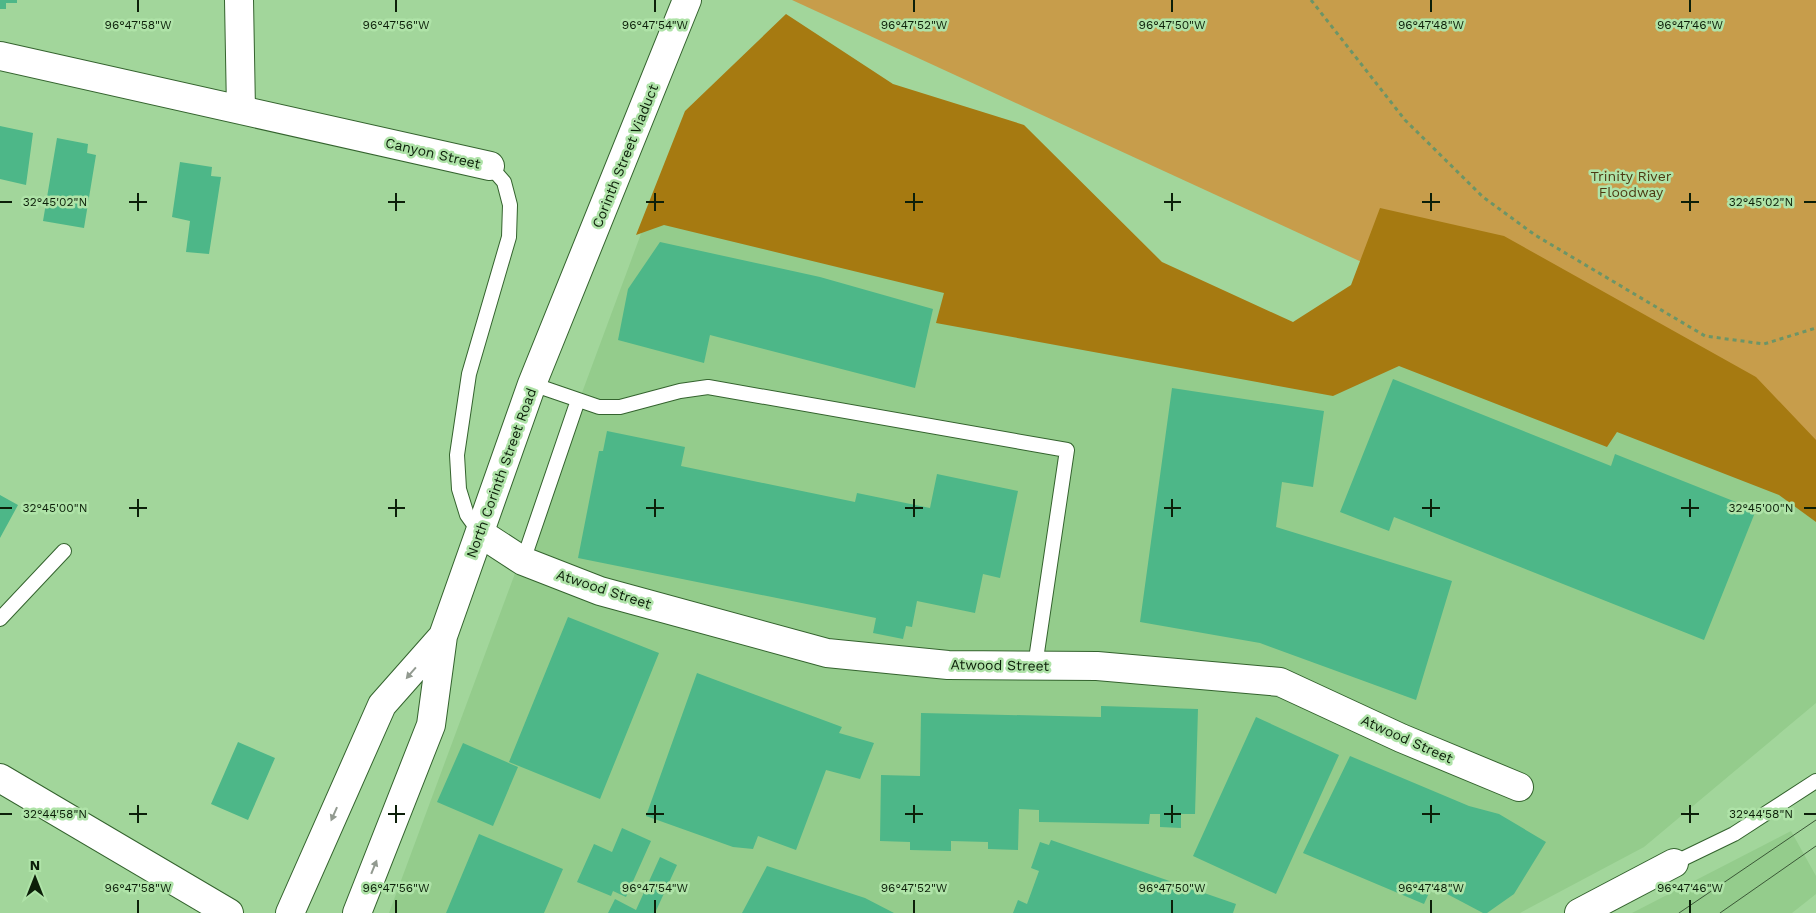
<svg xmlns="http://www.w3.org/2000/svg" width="1816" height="913" font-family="'Work Sans',sans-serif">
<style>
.built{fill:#94cc8c}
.green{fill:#c79d4b}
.forest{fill:#a67a11}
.building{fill:#4db788}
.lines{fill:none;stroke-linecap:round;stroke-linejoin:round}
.service-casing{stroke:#34632e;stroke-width:16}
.minor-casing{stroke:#34632e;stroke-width:30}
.secondary-casing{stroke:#34632e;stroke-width:30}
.path{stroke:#6c9567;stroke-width:3;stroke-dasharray:4 4;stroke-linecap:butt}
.service{stroke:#fff;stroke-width:14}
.minor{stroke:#fff;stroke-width:28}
.secondary{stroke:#fff;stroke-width:28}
.tram{stroke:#3a5736;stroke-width:1}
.oneway{fill:#929a90}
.ticks{fill:none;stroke:#0c1f09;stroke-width:2}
.labels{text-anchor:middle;stroke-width:5;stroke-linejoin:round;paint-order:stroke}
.street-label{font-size:14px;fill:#0c1f09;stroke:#afe3a8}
.park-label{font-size:14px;fill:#4c3912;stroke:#afe3a8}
.ticks-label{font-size:12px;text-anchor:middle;fill:#0c1f09;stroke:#afe3a8;stroke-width:5;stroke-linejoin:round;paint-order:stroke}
</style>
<rect width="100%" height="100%" fill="#a2d69b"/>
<!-- built -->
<path class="built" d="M 655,196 L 1334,380 L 1390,318 L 1816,504 L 1816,703 L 1644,847 L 1520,913 L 389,913 Z
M 1791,831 L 1816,876 L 1816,894 L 1792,913 L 1632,913 Z"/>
<!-- green -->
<path class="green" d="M 792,0 L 1816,0 L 1816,471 Z"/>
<!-- forest -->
<path class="forest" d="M 786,14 L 893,84 L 1024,125 L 1162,262 L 1293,322 L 1351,285 L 1380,208 L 1504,236 L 1756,377 L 1816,440 L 1816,522 L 1779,495 L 1617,432 L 1607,447 L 1399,366 L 1333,396 L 936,323 L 944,293 L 664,225 L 636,235 L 685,111 Z"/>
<!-- building -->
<path class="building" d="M 0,0 L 17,0 L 17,3 L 6,3 L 6,9 L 0,9 Z
M 0,126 L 33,133 L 26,185 L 0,179 Z
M 57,138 L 88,144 L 87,153 L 96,155 L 84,228 L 43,221 Z
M 180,162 L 212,167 L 211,176 L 221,177 L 209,254 L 186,252 L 190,221 L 172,217 Z
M 660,242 L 820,277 L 933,309 L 915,388 L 710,335 L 704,363 L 618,340 L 628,289 Z
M 1393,379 L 1611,466 L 1615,454 L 1756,510 L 1704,640 L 1394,517 L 1389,531 L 1340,512 Z
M 1172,388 L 1324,411 L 1313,487 L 1282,482 L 1276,527 L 1452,581 L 1416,700 L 1260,643 L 1140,622 Z
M 607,431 L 685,447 L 681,466 L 855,502 L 857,493 L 930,508 L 937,474 L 1018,491 L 1000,578 L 983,574 L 975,613 L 917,601 L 912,627 L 906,626 L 903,639 L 873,633 L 876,618 L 578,558 L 599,451 L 603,451 Z
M 0,495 L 18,505 L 0,538 Z
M 568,617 L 659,653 L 600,799 L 509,762 Z
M 697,673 L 842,727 L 839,733 L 874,743 L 860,779 L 826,770 L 796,850 L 758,836 L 753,849 L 733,847 L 646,816 Z
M 1101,706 L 1198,709 L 1195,814 L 1181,814 L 1181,828 L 1160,827 L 1160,814 L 1150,814 L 1149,824 L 1039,822 L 1039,810 L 1019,809 L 1018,850 L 988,849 L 988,842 L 951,841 L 951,851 L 910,850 L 910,842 L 880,841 L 881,775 L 920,776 L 921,713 L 1101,717 Z
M 1256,717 L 1339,755 L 1276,894 L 1193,856 Z
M 238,742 L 275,758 L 248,820 L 211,804 Z
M 463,743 L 518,767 L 493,826 L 437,802 Z
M 1350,756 L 1469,806 L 1499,814 L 1546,842 L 1514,894 L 1487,913 L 1483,913 L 1432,886 L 1424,904 L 1303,853 Z
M 622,828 L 651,841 L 626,897 L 613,891 L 611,896 L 577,882 L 594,844 L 612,852 Z
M 479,834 L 563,869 L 544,913 L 446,913 Z
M 1051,840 L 1236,904 L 1233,913 L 1013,913 L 1018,900 L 1027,904 L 1039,871 L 1031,868 L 1040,842 L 1049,845 Z
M 660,857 L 677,865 L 655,913 L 608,913 L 615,899 L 636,910 Z
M 767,866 L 865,898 L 894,913 L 742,913 Z"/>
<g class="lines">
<defs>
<path id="service" d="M 532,384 L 599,407 L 620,407 L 680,391 L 708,387 L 1067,450 L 1035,666
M 480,533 L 467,515 L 459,489 L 457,455 L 469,374 L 509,237 L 510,205 L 504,182 L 490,166
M 523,561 L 578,400
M 0,619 L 64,551
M 1674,863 L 1734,834 L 1816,781"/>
<path id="minor" d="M 239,0 L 241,110
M 0,56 L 490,166
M 480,533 L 523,561 L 600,591 L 827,653 L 948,665 L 1097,666 L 1280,682 L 1401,738 L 1519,787
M 1579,913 L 1674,863"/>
<path id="secondary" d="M 0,778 L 229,913
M 290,913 L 382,705 L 443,636
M 357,913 L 431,725 L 443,636 L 532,384 L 687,0"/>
</defs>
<!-- service casing -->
<use href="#service" class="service-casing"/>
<!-- minor casing -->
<use href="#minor" class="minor-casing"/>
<!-- secondary casing -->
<use href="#secondary" class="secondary-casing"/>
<!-- path -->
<path class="path" d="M 1311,0 L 1405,120 L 1483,197 L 1535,235 L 1705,336 L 1764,344 L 1816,328"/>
<!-- service -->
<use href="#service" class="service"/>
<!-- minor -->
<use href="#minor" class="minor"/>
<!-- secondary -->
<use href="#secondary" class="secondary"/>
<!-- tram -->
<path class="tram" d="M 1679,913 L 1816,820
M 1720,913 L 1816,846"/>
</g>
<!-- one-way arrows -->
<defs><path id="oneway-solid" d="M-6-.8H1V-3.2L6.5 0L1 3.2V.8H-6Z" transform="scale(1.25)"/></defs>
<g class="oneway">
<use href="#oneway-solid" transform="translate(411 673) rotate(131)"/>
<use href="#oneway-solid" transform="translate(334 814) rotate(114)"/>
<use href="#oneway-solid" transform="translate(374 867) rotate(-68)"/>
</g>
<!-- ticks -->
<path class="ticks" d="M 138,0 L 138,12M 396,0 L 396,12M 655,0 L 655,12M 914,0 L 914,12M 1172,0 L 1172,12M 1431,0 L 1431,12M 1690,0 L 1690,12M 138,193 L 138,211M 396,193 L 396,211M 655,193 L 655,211M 914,193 L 914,211M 1172,193 L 1172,211M 1431,193 L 1431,211M 1690,193 L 1690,211M 0,202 L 12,202M 129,202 L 147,202M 388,202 L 405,202M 646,202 L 664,202M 905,202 L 923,202M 1164,202 L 1181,202M 1422,202 L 1440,202M 1681,202 L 1699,202M 1804,202 L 1816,202M 138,499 L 138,517M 396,499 L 396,517M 655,499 L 655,517M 914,499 L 914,517M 1172,499 L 1172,517M 1431,499 L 1431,517M 1690,499 L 1690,517M 0,508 L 12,508M 129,508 L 147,508M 388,508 L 405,508M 646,508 L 664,508M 905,508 L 923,508M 1164,508 L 1181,508M 1422,508 L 1440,508M 1681,508 L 1699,508M 1804,508 L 1816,508M 138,805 L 138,823M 396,805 L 396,823M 655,805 L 655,823M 914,805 L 914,823M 1172,805 L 1172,823M 1431,805 L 1431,823M 1690,805 L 1690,823M 0,814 L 12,814M 129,814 L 147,814M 388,814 L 405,814M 646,814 L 664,814M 905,814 L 923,814M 1164,814 L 1181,814M 1422,814 L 1440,814M 1681,814 L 1699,814M 1804,814 L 1816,814M 138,900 L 138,913M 396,900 L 396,913M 655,900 L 655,913M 914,900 L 914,913M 1172,900 L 1172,913M 1431,900 L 1431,913M 1690,900 L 1690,913"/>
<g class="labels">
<!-- street labels -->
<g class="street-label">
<text transform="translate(433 153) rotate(13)" y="5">Canyon Street</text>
<text transform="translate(625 156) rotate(-68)" y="5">Corinth Street Viaduct</text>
<text transform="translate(501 473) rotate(-70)" y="5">North Corinth Street Road</text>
<text transform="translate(604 589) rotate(18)" y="5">Atwood Street</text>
<text transform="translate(1000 665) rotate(1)" y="5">Atwood Street</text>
<text transform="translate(1407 739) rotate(24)" y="5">Atwood Street</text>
</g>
<!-- park labels -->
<g class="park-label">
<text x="1631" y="181">Trinity River<tspan x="1631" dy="16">Floodway</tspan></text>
</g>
</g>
<g class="ticks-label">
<text x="138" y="29">96°47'58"W</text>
<text x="396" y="29">96°47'56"W</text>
<text x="655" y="29">96°47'54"W</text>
<text x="914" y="29">96°47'52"W</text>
<text x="1172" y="29">96°47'50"W</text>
<text x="1431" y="29">96°47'48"W</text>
<text x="1690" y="29">96°47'46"W</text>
<text x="55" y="206">32°45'02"N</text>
<text x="1761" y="206">32°45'02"N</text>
<text x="55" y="512">32°45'00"N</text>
<text x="1761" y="512">32°45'00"N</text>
<text x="55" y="818">32°44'58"N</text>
<text x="1761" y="818">32°44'58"N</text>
<text x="138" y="892">96°47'58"W</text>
<text x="396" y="892">96°47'56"W</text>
<text x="655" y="892">96°47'54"W</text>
<text x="914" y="892">96°47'52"W</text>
<text x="1172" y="892">96°47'50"W</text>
<text x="1431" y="892">96°47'48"W</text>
<text x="1690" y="892">96°47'46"W</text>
</g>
<!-- north arrow -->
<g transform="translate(35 878)" stroke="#afe3a8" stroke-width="4" paint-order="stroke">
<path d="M0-4L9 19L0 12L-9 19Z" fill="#0c1f09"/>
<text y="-8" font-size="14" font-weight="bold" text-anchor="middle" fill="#0c1f09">N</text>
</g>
</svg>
